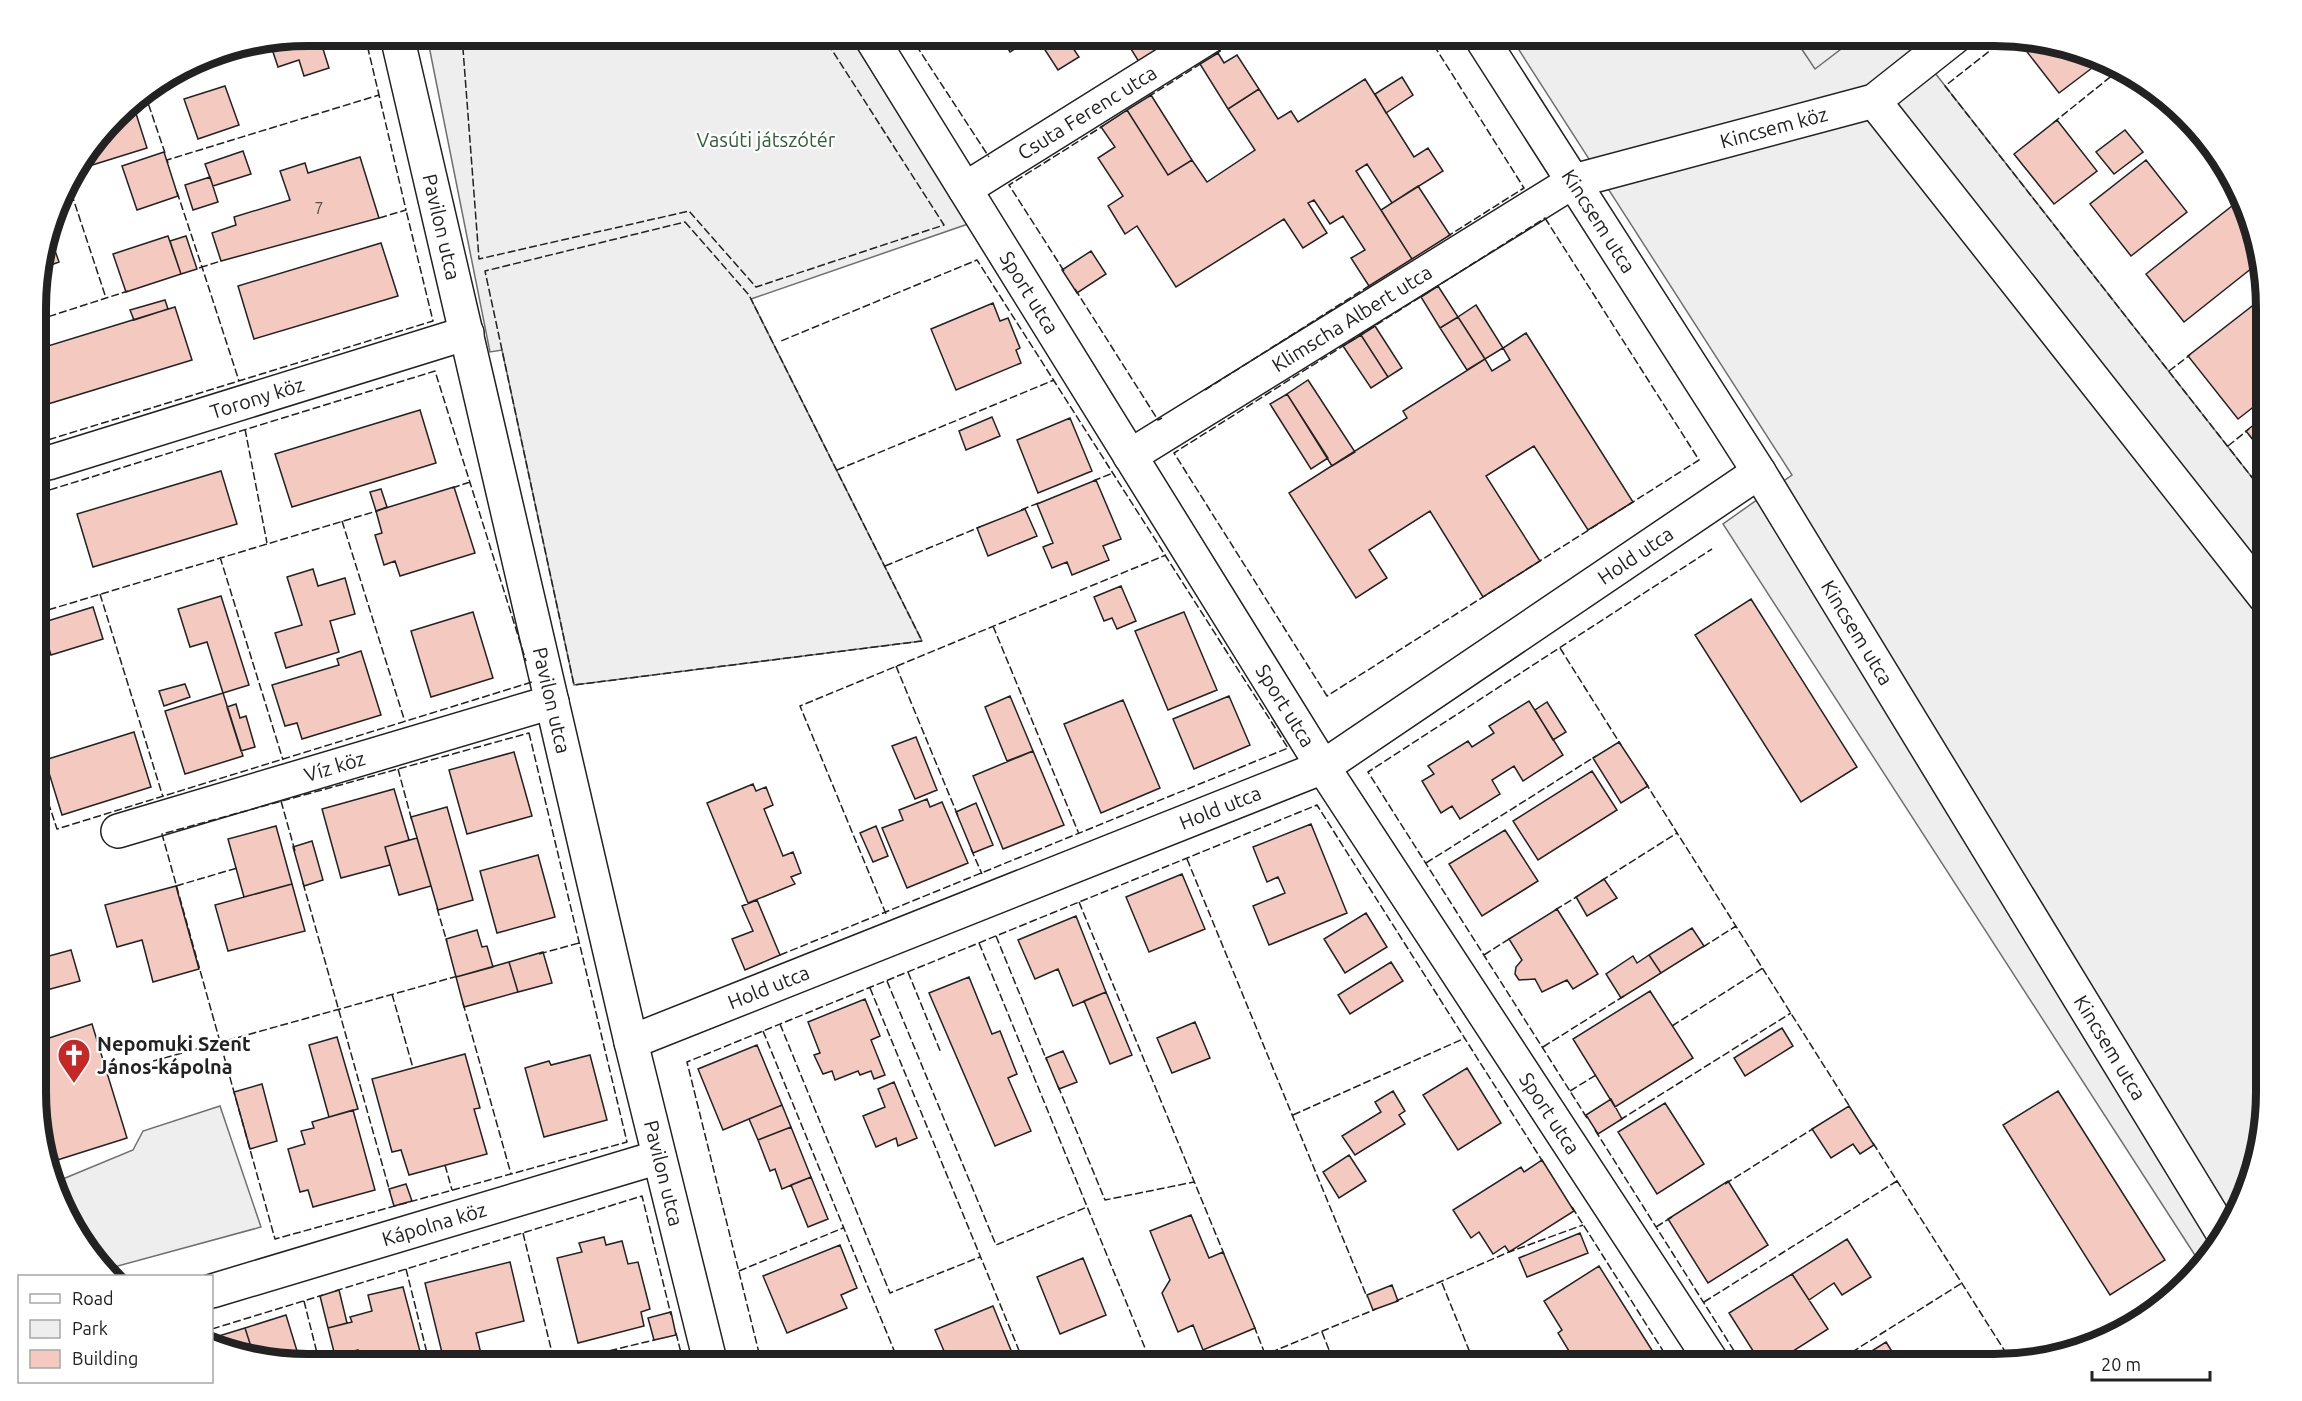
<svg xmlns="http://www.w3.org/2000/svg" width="2302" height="1401" font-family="Ubuntu,sans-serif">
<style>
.green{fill:#eee;stroke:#6f6f6f;stroke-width:1.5}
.parking{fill:#ededed;stroke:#6f6f6f;stroke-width:1.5}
.building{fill:#f3c9c0;stroke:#222;stroke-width:1.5}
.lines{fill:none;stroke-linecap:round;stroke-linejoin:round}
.minor-casing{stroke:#222;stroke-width:36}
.minor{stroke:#fff;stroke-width:33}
.fence{stroke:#222;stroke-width:1.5;stroke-dasharray:8 3;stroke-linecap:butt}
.labels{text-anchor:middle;stroke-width:4.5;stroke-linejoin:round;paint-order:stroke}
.number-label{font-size:16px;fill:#564c4a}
.street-label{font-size:20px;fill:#222;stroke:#fff}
.park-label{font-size:20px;fill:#2f5e38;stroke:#fff}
.poi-label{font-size:20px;font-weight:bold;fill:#222;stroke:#fff;text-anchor:start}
.rim{fill:none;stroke:#222;stroke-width:8}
</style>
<rect width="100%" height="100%" fill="#fff"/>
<!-- green -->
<path class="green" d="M 427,36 L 850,36 L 968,224 L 751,299 L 922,641 L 574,685 L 502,350 L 490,352 Z
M 1510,36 L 1793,36 L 1815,68 L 1858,36 L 1906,36 L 2265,494 L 2265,1110 C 2254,1168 2245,1220 2200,1263 L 1723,524 L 1792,475 Z
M 220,1106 L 261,1227 L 107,1269 L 82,1244 L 58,1181 L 133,1150 L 143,1131 Z"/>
<!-- parking -->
<path class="parking" d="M 1793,36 L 1858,36 L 1815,69 Z"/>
<!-- building -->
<path class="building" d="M 308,36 L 343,36 L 345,42 L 323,49 L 329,68 L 304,76 L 299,60 L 278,67 L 270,43 Z
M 1000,36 L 1035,36 L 1010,52 Z
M 1036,36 L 1065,36 L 1079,57 L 1058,70 Z
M 1089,36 L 1117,36 L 1097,49 Z
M 1123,36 L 1163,36 L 1167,44 L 1139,62 Z
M 2029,41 L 2065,45 L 2100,62 L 2059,93 L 2024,48 L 2031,43 Z
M 1218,53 L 1224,63 L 1237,55 L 1259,89 L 1228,109 L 1200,64 Z
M 1402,77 L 1413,95 L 1386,113 L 1375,94 Z
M 1365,79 L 1414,157 L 1428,148 L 1443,171 L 1392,203 L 1367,164 L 1356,171 L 1412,259 L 1369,286 L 1351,258 L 1365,250 L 1343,216 L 1330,224 L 1314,200 L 1308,203 L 1327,233 L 1303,248 L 1284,219 L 1176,287 L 1137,226 L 1125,234 L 1108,206 L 1123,196 L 1098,158 L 1115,147 L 1101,127 L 1127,110 L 1168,175 L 1192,160 L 1207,182 L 1255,150 L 1228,109 L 1259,89 L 1278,119 L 1291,111 L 1298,122 Z
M 225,86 L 239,125 L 198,139 L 184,99 Z
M 1151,95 L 1192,160 L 1168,175 L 1127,110 Z
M 132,101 L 147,148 L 89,166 L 86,159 Z
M 2057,120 L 2097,171 L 2054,204 L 2014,154 Z
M 2125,130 L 2143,152 L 2114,174 L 2096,152 Z
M 243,151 L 251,174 L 213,186 L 205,164 Z
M 164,152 L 178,196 L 137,210 L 122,166 Z
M 360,157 L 379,218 L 221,261 L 212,233 L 236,225 L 234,217 L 290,200 L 280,171 L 305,163 L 308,173 Z
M 2146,160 L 2187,212 L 2131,256 L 2090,204 Z
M 210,177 L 218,202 L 193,210 L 185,185 Z
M 1418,186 L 1450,235 L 1412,259 L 1381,210 Z
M 2237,202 L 2257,264 L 2184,322 L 2146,274 Z
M 168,236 L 181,274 L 126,292 L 113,254 Z
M 186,236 L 197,269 L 181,274 L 170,241 Z
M 381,243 L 398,296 L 254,339 L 238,286 Z
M 53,245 L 59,262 L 40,269 L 46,247 Z
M 1091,251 L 1106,274 L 1077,293 L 1062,270 Z
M 1438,286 L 1458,317 L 1440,328 L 1421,297 Z
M 2265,296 L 2265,398 L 2238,419 L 2188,356 Z
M 165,300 L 168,309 L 134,320 L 130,310 Z
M 993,303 L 1000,321 L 1008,318 L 1020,348 L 1016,350 L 1021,363 L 956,390 L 931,329 Z
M 1476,305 L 1503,348 L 1485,359 L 1458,317 Z
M 175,307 L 192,360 L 48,404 L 38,372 L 38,349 Z
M 1458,317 L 1485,359 L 1467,370 L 1440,328 Z
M 1375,326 L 1402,368 L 1388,377 L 1361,335 Z
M 1526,333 L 1633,502 L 1588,530 L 1534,446 L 1486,476 L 1540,561 L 1483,597 L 1430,511 L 1369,550 L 1387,578 L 1356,598 L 1289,493 L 1407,418 L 1403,411 L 1485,359 L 1492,371 L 1510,360 L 1503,348 Z
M 1361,335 L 1388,377 L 1371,388 L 1343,346 Z
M 1308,380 L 1355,452 L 1332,466 L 1287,394 Z
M 1287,394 L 1328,458 L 1311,469 L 1270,404 Z
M 420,410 L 436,463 L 292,507 L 275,454 Z
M 2265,416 L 2265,455 L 2246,431 Z
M 992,417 L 1000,436 L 966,450 L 959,431 Z
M 1070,418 L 1092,471 L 1038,493 L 1017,440 Z
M 221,471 L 237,524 L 93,567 L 77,514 Z
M 1096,480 L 1121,539 L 1103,546 L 1109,560 L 1072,575 L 1067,562 L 1052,568 L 1043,547 L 1053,543 L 1037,504 Z
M 454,487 L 475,553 L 400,576 L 395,561 L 384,565 L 375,535 L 382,533 L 376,511 Z
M 381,489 L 387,507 L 376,511 L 370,492 Z
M 1025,509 L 1037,536 L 988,556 L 977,528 Z
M 313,569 L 318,586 L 345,578 L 355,614 L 330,621 L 339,652 L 286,668 L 275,633 L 302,625 L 287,577 Z
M 1121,586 L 1136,621 L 1117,629 L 1112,618 L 1104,621 L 1094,597 Z
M 221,596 L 249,685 L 223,693 L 207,642 L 190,647 L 178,609 Z
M 1751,599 L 1857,767 L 1801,802 L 1695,635 Z
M 93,607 L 103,639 L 51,655 L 41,623 Z
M 473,612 L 493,678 L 431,697 L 411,631 Z
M 1184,612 L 1217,690 L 1168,710 L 1135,631 Z
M 361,651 L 381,715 L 302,739 L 297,723 L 285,726 L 272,685 L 339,665 L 337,659 Z
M 185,684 L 190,697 L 164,706 L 159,691 Z
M 223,693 L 243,756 L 185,774 L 165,711 Z
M 1010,696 L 1033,751 L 1007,761 L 985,707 Z
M 1229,696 L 1250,745 L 1194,769 L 1173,719 Z
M 1123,700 L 1160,788 L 1101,813 L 1064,724 Z
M 1529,701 L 1563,755 L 1523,781 L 1514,766 L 1492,780 L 1500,794 L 1460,819 L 1452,806 L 1441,813 L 1422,781 L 1434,774 L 1428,766 L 1468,741 L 1472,747 L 1494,733 L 1489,726 Z
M 1547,702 L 1566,732 L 1553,740 L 1535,710 Z
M 236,704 L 240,718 L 246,716 L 255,747 L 241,751 L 227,707 Z
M 134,732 L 151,787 L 62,815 L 45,760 Z
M 916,737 L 937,790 L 915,799 L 892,746 Z
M 1619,742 L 1648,786 L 1621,803 L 1593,758 Z
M 1033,751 L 1064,825 L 1003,849 L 973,776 Z
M 514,752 L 532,816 L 467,834 L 449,770 Z
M 1592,771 L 1617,810 L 1538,860 L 1513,821 Z
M 753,784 L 756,791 L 766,787 L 773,805 L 764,809 L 783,856 L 793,852 L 801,873 L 791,877 L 795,884 L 748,903 L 707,803 Z
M 394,789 L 409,840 L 385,847 L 390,865 L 341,878 L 322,809 Z
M 927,799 L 930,807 L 942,802 L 968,863 L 907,888 L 882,828 L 903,820 L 899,810 Z
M 976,803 L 993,845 L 973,853 L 956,812 Z
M 447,807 L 473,900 L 438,910 L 411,817 Z
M 1311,824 L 1347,913 L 1269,945 L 1253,906 L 1285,893 L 1278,877 L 1267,882 L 1253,847 Z
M 276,826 L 292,884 L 244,897 L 228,839 Z
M 876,826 L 888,856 L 873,862 L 860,833 Z
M 1505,830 L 1538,881 L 1482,916 L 1449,864 Z
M 417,838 L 431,886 L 399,895 L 385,847 Z
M 312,841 L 323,880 L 304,886 L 293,847 Z
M 538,855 L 555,917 L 497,933 L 480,871 Z
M 1182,874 L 1205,929 L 1149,952 L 1126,897 Z
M 1604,879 L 1617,898 L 1587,916 L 1576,897 Z
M 292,884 L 305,931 L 228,951 L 215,905 Z
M 176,886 L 199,969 L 153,982 L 142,940 L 117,947 L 105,905 Z
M 757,900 L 780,955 L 745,970 L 732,939 L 753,931 L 742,906 Z
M 1557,909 L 1598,974 L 1573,989 L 1567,980 L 1542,992 L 1535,979 L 1519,980 L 1515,974 L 1516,967 L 1522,960 L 1509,939 Z
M 1366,913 L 1387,947 L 1345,973 L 1324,939 Z
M 1076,916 L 1106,992 L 1073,1006 L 1058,969 L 1035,979 L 1018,940 Z
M 1692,928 L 1704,946 L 1661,973 L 1649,955 Z
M 477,930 L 482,947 L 487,946 L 493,967 L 456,977 L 446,939 Z
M 71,950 L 80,981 L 43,991 L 38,973 L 38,959 Z
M 543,952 L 552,983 L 518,992 L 509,962 Z
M 1649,955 L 1661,973 L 1621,998 L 1606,974 L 1633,956 L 1637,963 Z
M 509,962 L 518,992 L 464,1007 L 456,977 Z
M 1391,962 L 1403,981 L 1350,1014 L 1338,995 Z
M 969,977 L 992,1034 L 1000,1031 L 1017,1074 L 1008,1078 L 1031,1131 L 995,1146 L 929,993 Z
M 1650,991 L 1693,1058 L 1615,1107 L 1573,1039 Z
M 1106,992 L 1132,1055 L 1110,1064 L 1084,1001 Z
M 865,999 L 880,1036 L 871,1040 L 885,1075 L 874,1079 L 871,1071 L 860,1075 L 858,1071 L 835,1080 L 832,1071 L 823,1074 L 814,1055 L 820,1053 L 808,1022 Z
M 1195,1022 L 1210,1058 L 1172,1073 L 1157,1038 Z
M 92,1024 L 127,1138 L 51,1162 L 38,1128 L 38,1034 L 40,1041 Z
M 1782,1028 L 1793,1046 L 1745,1076 L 1734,1058 Z
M 337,1037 L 358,1109 L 329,1117 L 309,1045 Z
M 757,1045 L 782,1105 L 723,1130 L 698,1069 Z
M 1063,1051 L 1077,1082 L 1059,1089 L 1046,1058 Z
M 465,1054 L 480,1108 L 474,1109 L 487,1154 L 409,1175 L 401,1150 L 392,1152 L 372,1079 Z
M 590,1055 L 607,1120 L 544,1137 L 525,1068 L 549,1061 L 551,1065 Z
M 1467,1068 L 1501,1123 L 1458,1150 L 1423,1095 Z
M 894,1082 L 917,1138 L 898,1146 L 896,1138 L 876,1147 L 863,1116 L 885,1107 L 878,1089 Z
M 262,1084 L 277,1141 L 250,1149 L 234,1092 Z
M 1393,1091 L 1405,1111 L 1399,1115 L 1405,1124 L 1355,1155 L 1342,1136 L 1381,1112 L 1375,1102 Z
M 2058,1091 L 2165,1260 L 2110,1295 L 2003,1125 Z
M 1611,1099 L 1622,1119 L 1598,1134 L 1586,1115 Z
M 1665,1103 L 1704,1164 L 1657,1194 L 1618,1132 Z
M 782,1105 L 791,1127 L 758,1140 L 749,1119 Z
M 1849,1106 L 1874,1145 L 1860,1154 L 1853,1144 L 1831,1158 L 1812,1129 Z
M 353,1110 L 375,1190 L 313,1207 L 308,1190 L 300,1192 L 288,1149 L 305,1144 L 301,1131 L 314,1128 L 312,1122 Z
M 791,1127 L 811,1177 L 782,1189 L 775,1169 L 770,1171 L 758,1140 Z
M 1349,1155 L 1366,1181 L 1339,1198 L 1323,1172 Z
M 1542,1160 L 1574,1211 L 1509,1252 L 1505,1246 L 1493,1254 L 1479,1232 L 1471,1238 L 1453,1210 L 1521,1167 L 1524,1172 Z
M 811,1177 L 828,1219 L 808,1227 L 791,1185 Z
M 1728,1181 L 1768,1245 L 1708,1283 L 1668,1219 Z
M 406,1184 L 412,1201 L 394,1206 L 389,1189 Z
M 1191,1215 L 1209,1258 L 1223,1252 L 1255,1328 L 1203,1350 L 1193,1325 L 1178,1332 L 1162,1293 L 1170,1280 L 1150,1231 Z
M 1580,1233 L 1588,1253 L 1527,1277 L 1519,1258 Z
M 604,1237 L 606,1245 L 622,1241 L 628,1264 L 638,1262 L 650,1309 L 641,1312 L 644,1326 L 578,1343 L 557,1258 L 582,1252 L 579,1243 Z
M 1847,1239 L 1871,1277 L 1842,1295 L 1834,1283 L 1809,1300 L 1792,1274 Z
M 840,1245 L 857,1288 L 841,1295 L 847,1308 L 787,1333 L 763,1276 Z
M 1083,1258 L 1106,1315 L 1060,1334 L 1037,1277 Z
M 510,1262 L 524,1321 L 476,1333 L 482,1358 L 457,1365 L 445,1365 L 425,1283 Z
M 1599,1266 L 1660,1363 L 1658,1365 L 1588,1365 L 1580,1351 L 1572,1356 L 1558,1333 L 1562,1330 L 1544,1301 Z
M 1792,1274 L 1828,1329 L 1771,1365 L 1762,1365 L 1729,1313 Z
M 1392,1285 L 1398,1301 L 1373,1310 L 1367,1295 Z
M 403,1287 L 423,1363 L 429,1362 L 430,1365 L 367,1365 L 364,1356 L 359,1357 L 358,1350 L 335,1356 L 328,1328 L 352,1322 L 350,1317 L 372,1311 L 368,1295 Z
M 339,1290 L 347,1323 L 328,1328 L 320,1296 Z
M 993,1306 L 1017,1365 L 950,1365 L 935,1330 Z
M 671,1312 L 676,1335 L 654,1340 L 648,1318 Z
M 286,1315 L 301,1364 L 254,1356 L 245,1328 Z
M 245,1328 L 254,1356 L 221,1351 L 212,1346 L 212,1338 Z
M 1886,1342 L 1900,1364 L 1851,1364 Z
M 588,1356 L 590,1365 L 555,1364 Z"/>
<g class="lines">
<defs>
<g id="minor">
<path id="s1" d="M 397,36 L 631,1042 L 711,1365"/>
<path id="s2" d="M 870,36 L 1323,767 L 1714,1365"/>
<path id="s3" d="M 1480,36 L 1759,472 L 2224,1235"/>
<path d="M 1874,101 L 2265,597"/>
<path id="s4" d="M 965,189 L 1210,36"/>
<path id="s5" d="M 1130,456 L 1574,181 L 1874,101 L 1956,36"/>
<path id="s6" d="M 48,463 L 467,333"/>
<path id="s7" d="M 118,831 L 552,702"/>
<path id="s8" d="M 631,1042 L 1323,767 L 1759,472"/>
<path id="s9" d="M 212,1291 L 659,1157"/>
</g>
</defs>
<!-- minor casing -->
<use href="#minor" class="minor-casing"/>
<!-- minor -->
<use href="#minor" class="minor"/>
<!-- fence -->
<path class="fence" d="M 365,36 L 379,95
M 462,36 L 479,259 L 689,211 L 756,287 L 944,225 L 823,36
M 910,36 L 989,157
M 1428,36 L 1524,188 L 1448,236
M 1906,36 L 1910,42 L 1917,36
M 2006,38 L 1945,86 L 2265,494
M 1214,55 L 1244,36
M 145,94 L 165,153
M 1148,97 L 1202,63
M 2053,123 L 2119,70
M 168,163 L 167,160 L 379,95 L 406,210 L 379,218
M 68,183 L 106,298
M 177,192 L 202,267 L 221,261
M 1545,218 L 1699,460 L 1327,696 L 1174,453 Z
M 685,222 L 749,295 L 922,641 L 574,685 L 485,271 Z
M 199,268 L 202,267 L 239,381
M 1064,271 L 1009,185 L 1103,126
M 1075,289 L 1158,420 L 1162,418
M 38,320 L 128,291
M 2169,371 L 2190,355
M 1205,390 L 1372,284
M 245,429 L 267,543
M 38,443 L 433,321 L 406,210
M 2228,446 L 2249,429
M 837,470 L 1054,380
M 38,478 L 43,492 L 435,371 L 526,661
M 1093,481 L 1113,473
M 452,488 L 470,482
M 1021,510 L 1041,502
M 342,521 L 405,722
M 220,557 L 283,760
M 885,566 L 980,527
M 100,594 L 163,797
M 38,613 L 380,510
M 993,626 L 1079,834
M 1560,648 L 1621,745
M 896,666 L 958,816
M 529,733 L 627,1142 L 275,1239 L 162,834 Z
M 398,769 L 412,821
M 38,771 L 57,829 L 532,682
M 1645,782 L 1850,1107
M 281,801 L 295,851
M 971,849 L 982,874
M 1187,859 L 1367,1297
M 1426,863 L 1596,756
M 1601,881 L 1677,833
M 303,883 L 390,1192
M 176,886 L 237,868
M 1079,902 L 1224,1254
M 437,908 L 447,942
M 1555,910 L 1578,896
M 886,914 L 800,706 L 1166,555
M 996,936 L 1047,1061
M 979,943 L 1152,1365
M 1703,947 L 1736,926
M 539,954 L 579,943
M 780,955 L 1288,748 L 977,260 L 781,341
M 1484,955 L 1512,937
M 908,972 L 941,1053
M 887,981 L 996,1245 L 1087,1207
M 870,988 L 1025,1365
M 392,994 L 413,1068
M 463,1003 L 511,1174
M 780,1024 L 890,1293 L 980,1257
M 1672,1026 L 1763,968
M 763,1031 L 900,1365
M 1543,1047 L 1624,996
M 132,1067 L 458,976
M 1058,1086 L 1105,1200 L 1194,1182
M 1570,1091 L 1596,1075
M 1293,1115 L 1465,1038
M 1587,1118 L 1368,772 L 1712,549
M 1620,1120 L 1791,1013
M 1595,1130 L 1743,1365
M 1873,1143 L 2013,1364
M 445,1165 L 452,1190
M 1725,1184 L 1814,1128
M 1572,1207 L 1672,1365
M 1656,1227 L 1672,1217
M 523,1233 L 555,1365
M 406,1269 L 430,1365
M 739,1271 L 843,1228
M 1442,1283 L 1475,1365
M 335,1291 L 642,1196 L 671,1315
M 304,1301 L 320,1365
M 1396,1301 L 1509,1252 L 1583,1225
M 1704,1302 L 1897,1181
M 1254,1326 L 1265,1354
M 212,1329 L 323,1295
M 1322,1332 L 1335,1365
M 676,1333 L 684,1365
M 588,1356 L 654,1340
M 1833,1364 L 1962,1283
M 762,1365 L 687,1062 L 1317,805 L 1543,1162
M 886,1365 L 898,1360
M 1240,1365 L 1376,1309"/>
</g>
<!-- icons -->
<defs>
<symbol id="church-pin" viewBox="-11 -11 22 30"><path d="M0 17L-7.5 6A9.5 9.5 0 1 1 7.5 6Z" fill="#c62828" stroke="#fff"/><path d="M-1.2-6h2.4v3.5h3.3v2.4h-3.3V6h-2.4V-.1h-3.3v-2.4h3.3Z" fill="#fff"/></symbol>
</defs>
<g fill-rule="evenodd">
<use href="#church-pin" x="55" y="1036" width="38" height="52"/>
</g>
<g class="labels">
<!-- number labels -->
<g class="number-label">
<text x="319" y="214">7</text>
</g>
<!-- street labels -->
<g class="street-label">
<text dy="7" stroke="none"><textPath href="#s4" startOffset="144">Csuta Ferenc utca</textPath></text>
<text dy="7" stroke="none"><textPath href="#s5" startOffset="729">Kincsem köz</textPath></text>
<text dy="7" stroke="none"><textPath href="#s3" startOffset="220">Kincsem utca</textPath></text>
<text dy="7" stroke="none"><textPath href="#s1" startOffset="196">Pavilon utca</textPath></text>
<text dy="7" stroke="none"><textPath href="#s2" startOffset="302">Sport utca</textPath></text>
<text dy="7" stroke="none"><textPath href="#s5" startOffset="261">Klimscha Albert utca</textPath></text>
<text dy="7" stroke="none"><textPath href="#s6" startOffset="219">Torony köz</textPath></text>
<text dy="7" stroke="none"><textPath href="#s8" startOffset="1122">Hold utca</textPath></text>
<text dy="7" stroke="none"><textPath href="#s3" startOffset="706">Kincsem utca</textPath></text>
<text dy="7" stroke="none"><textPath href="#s1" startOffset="682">Pavilon utca</textPath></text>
<text dy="7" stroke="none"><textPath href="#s2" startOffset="788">Sport utca</textPath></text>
<text dy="7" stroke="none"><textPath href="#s7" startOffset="226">Víz köz</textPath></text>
<text dy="7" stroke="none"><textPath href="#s8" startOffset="634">Hold utca</textPath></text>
<text dy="7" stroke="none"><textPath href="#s8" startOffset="148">Hold utca</textPath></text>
<text dy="7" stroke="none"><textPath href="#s3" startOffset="1192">Kincsem utca</textPath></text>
<text dy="7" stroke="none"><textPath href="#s2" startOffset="1274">Sport utca</textPath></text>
<text dy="7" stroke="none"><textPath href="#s1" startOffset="1168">Pavilon utca</textPath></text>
<text dy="7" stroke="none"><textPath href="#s9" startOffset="232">Kápolna köz</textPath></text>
</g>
<!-- park labels -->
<g class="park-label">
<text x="766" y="147">Vasúti játszótér</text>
</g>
<!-- poi labels -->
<g class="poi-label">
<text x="97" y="1051">Nepomuki Szent<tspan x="97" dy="23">János-kápolna</tspan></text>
</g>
</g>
<!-- crop -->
<path d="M0 0H2302V1401H0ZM308 46H1994A262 262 0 0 1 2256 308V1092A262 262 0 0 1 1994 1354H308A262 262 0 0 1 46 1092V308A262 262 0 0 1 308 46Z" fill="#fff" fill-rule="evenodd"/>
<path class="rim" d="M308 46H1994A262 262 0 0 1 2256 308V1092A262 262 0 0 1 1994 1354H308A262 262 0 0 1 46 1092V308A262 262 0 0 1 308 46Z"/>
<!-- legend -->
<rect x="18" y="1275" width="195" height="108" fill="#ffffff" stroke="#a7a7a7" stroke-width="1.5"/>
<rect x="30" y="1294" width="30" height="9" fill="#ffffff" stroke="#a7a7a7" stroke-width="1.5"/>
<text x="72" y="1305" font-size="18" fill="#222222">Road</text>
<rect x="30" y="1320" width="30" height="18" fill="#eeeeee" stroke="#a7a7a7" stroke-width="1.5"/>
<text x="72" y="1335" font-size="18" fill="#222222">Park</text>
<rect x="30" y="1350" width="30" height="18" fill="#f3c9c0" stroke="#a7a7a7" stroke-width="1.5"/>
<text x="72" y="1365" font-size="18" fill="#222222">Building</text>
<!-- scale -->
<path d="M2092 1371v9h118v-9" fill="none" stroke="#222222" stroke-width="3"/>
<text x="2101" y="1371" font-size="18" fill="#222222" stroke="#ffffff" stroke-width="4.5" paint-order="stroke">20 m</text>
</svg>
